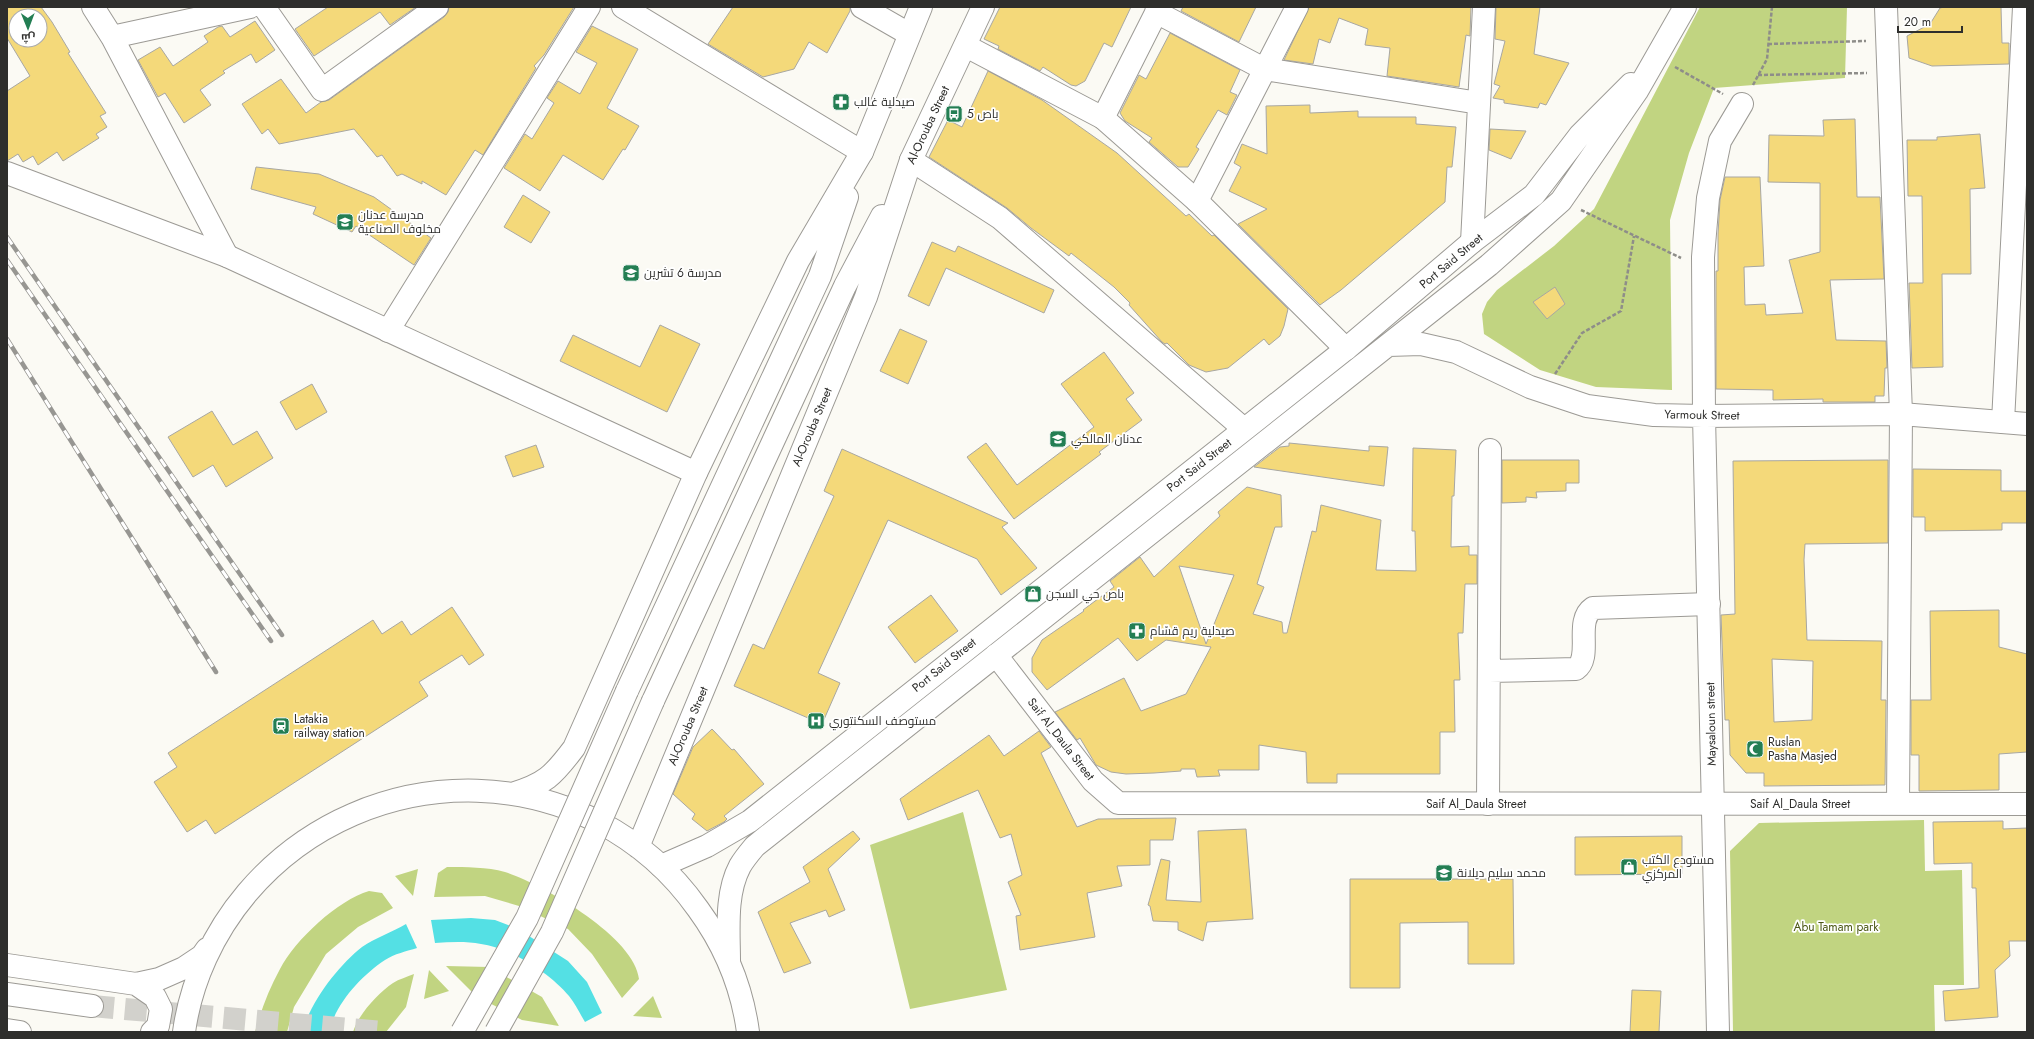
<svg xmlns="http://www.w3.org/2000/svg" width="2034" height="1039" font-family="Jost,Cairo,sans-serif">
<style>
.green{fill:#c1d481}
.water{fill:#54e0e4}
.building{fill:#f4d97a;stroke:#a8a7a2;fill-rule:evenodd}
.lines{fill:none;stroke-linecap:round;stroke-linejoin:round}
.secondary-tunnel{stroke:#d2d1cc;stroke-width:22;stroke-dasharray:22 11;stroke-linecap:butt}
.minor-casing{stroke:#9c9a95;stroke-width:24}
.tertiary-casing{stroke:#9c9a95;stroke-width:24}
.secondary-casing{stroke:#9c9a95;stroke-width:24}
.primary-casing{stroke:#9c9a95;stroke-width:24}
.path{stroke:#8e8d89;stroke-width:2.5;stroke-dasharray:4 2;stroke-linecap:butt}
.minor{stroke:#fff;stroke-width:22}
.tertiary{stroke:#fff;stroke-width:22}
.secondary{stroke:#fff;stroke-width:22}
.primary{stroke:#fff;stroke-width:22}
.rail-casing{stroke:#979692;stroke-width:4.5}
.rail{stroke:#fff;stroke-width:3;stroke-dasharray:9;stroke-linecap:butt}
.primary-bridge-casing{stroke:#9c9a95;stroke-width:24;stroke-linecap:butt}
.primary-bridge{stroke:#fff;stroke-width:22}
.labels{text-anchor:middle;stroke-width:3.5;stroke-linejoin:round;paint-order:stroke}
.poi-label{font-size:12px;fill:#2e2e2c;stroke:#fff;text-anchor:start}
.street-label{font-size:12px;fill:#2e2e2c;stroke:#fff}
.park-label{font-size:12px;fill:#4c5816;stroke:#fff}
</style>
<rect width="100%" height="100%" fill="#fbfaf4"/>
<!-- green -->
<path class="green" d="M 1700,7 L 1847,7 L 1845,78 L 1714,88 L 1689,153 L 1670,220 L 1672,390 L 1596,387 L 1540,370 L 1484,334 L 1482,314 L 1487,302 L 1497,290 L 1554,246 L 1594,209 Z
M 963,812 L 1007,990 L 910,1009 L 870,845 Z
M 1924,820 L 1925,871 L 1962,870 L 1964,985 L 1934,985 L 1935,1032 L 1733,1032 L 1730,851 L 1759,823 Z
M 447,867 C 466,867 487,867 505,872 C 542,884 635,937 639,979 L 622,998 L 592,954 L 568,929 L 519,906 L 485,896 L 434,897 L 438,873 Z
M 418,869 L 413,896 L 395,876 Z
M 369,891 L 382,893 L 393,908 L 358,927 L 326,954 L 294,1007 L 287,1032 L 255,1032 C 261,1010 269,989 280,969 C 295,940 338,900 369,891 Z
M 446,966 L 489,967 L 542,997 L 559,1026 L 522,1020 L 476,996 Z
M 429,970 L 449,991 L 424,999 Z
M 414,974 L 406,1007 L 386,1032 L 353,1032 C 358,1015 378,993 393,983 C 399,979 407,977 414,974 Z
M 653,996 L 662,1018 L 633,1016 Z"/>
<!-- water -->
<path class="water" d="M 471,918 L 495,920 L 518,929 L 568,961 L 587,982 L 602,1013 L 585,1022 C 580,1014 575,1003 569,996 C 550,973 511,948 481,944 C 466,941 450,942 435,943 L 431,920 Z
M 406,924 L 417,948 C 407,951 394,954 385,960 C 361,976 336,1003 329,1032 L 303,1032 C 309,1003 339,965 362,947 C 375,938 392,932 406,924 Z"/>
<!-- building -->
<path class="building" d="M 7,7 L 41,7 L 52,22 L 70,52 L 68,53 L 106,113 L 100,116 L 107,127 L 96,134 L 99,138 L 63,161 L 57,152 L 38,165 L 33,156 L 23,162 L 18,154 L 7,161 L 7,91 L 30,76 L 7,38 ZM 16,16 L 40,16 L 40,40 L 16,40 Z
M 328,7 L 416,7 L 390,25 L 380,12 L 314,56 L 295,29 Z
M 449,7 L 574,7 L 544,55 L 534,66 L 536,68 L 483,155 L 475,150 L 446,195 L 422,181 L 422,184 L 402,174 L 397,176 L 382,155 L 377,157 L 354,129 L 279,144 L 268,129 L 262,134 L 242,104 L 281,79 L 306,113 L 321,102 L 329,100 L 444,17 L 448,12 Z
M 733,7 L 850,7 L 850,11 L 827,53 L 809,42 L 794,69 L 763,77 L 708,44 Z
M 1000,7 L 1131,7 L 1112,47 L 1104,43 L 1085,81 L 1076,86 L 1071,85 L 1043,67 L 1040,71 L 998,49 L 999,46 L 984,39 Z
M 1183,7 L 1256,7 L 1239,42 L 1181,11 Z
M 1309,7 L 1471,7 L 1470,36 L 1466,35 L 1459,87 L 1387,76 L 1390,48 L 1365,45 L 1368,29 L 1339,18 L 1330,43 L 1319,39 L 1313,64 L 1284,60 Z
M 1496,7 L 1540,7 L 1534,54 L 1569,63 L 1546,105 L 1540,103 L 1538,108 L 1504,103 L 1504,100 L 1493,98 L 1500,86 L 1494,84 L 1505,41 L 1495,39 Z
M 1944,7 L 2001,7 L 2002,43 L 2009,43 L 2009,64 L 1932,66 L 1909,58 L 1907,36 L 1930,24 L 1940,8 Z
M 255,21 L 275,50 L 256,63 L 251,54 L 223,71 L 225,73 L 200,90 L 211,105 L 184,123 L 165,93 L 158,97 L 138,60 L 160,47 L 173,66 L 208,42 L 204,36 L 218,27 L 222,26 L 230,37 Z
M 592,26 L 638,49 L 607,108 L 639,126 L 625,150 L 623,149 L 603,180 L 563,155 L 540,191 L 504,168 L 525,134 L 532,139 L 554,103 L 547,98 L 558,81 L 580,94 L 597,63 L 576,52 Z
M 1170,33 L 1240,70 L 1230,92 L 1237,95 L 1227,115 L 1218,110 L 1196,147 L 1199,149 L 1188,167 L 1178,167 L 1149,142 L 1152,138 L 1125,121 L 1120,113 L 1139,75 L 1146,79 Z
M 988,71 L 1042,100 L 1117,153 L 1186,216 L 1189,214 L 1212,236 L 1214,235 L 1288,309 L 1284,326 L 1280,336 L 1269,345 L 1264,339 L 1228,368 L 1206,372 L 1189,365 L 1167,343 L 1165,344 L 1162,342 L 1129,305 L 1130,303 L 1114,287 L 1071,253 L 1069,256 L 1031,228 L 1007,208 L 929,157 L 948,120 L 962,127 Z
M 1310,105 L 1310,113 L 1358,111 L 1358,117 L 1416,117 L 1416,124 L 1456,127 L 1452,167 L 1447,167 L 1445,202 L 1341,290 L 1320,305 L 1238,224 L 1267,209 L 1229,191 L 1241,167 L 1234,163 L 1242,144 L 1267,154 L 1266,106 Z
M 1855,119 L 1857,197 L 1880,197 L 1884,279 L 1830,280 L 1836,340 L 1886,341 L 1887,368 L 1885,368 L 1884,396 L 1875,396 L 1875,402 L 1823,402 L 1823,399 L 1773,400 L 1773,390 L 1716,389 L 1716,271 L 1718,271 L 1718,234 L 1720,200 L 1725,177 L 1760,177 L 1764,266 L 1744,267 L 1745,305 L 1765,304 L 1766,315 L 1803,313 L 1789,260 L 1820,252 L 1820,183 L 1768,182 L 1769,135 L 1824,136 L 1823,120 Z
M 1490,129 L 1526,131 L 1511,159 L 1489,150 Z
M 1980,134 L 1985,188 L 1970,189 L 1971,274 L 1942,274 L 1943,367 L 1912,368 L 1909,283 L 1923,283 L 1922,196 L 1908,196 L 1907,140 L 1937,140 L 1937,137 Z
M 256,167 L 319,174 L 374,197 L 431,238 L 414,265 L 356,226 L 352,232 L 313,214 L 316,207 L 251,189 Z
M 523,195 L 550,212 L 531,243 L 504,227 Z
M 932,242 L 955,252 L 958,246 L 1054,290 L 1044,313 L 946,268 L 929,306 L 908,296 Z
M 1555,287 L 1565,304 L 1547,319 L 1533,302 Z
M 660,325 L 700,344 L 667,412 L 560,361 L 573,335 L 640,367 Z
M 900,329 L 927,341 L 908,384 L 880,371 Z
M 1104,352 L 1134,393 L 1126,399 L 1142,420 L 1099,452 L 1101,454 L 1014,519 L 967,457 L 986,443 L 1017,485 L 1094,427 L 1061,384 Z
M 312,384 L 327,412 L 296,430 L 280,402 Z
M 212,411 L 233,445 L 257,431 L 273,458 L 226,487 L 213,465 L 193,477 L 168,437 Z
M 1289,443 L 1369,451 L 1369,446 L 1388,447 L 1384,486 L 1254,467 L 1280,447 L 1289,446 Z
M 536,445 L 544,467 L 513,477 L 505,456 Z
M 1413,448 L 1456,450 L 1454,496 L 1452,496 L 1451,547 L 1469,546 L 1469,555 L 1477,555 L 1477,584 L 1465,584 L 1463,633 L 1458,633 L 1460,680 L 1454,680 L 1455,732 L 1440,732 L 1440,774 L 1337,774 L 1337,783 L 1307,783 L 1306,752 L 1259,745 L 1259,770 L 1218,770 L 1220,776 L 1197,777 L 1195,769 L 1181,769 L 1181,771 L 1154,773 L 1126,774 L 1111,772 L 1096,765 L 1080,738 L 1077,740 L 1055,712 L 1124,678 L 1141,711 L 1186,694 L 1211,647 L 1166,640 L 1137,661 L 1118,638 L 1047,690 L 1032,672 L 1032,658 L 1042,640 L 1084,611 L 1083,610 L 1114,587 L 1110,581 L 1140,557 L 1154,577 L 1220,516 L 1218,512 L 1247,487 L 1281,495 L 1282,527 L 1275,527 L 1257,584 L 1264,587 L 1253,614 L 1282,622 L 1283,633 L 1287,633 L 1312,531 L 1316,532 L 1321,505 L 1381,520 L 1376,570 L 1416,571 L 1415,531 L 1412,531 ZM 1179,566 L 1234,575 L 1206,644 Z
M 842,449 L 1008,523 L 1002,527 L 1037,568 L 1001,595 L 977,559 L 888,520 L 818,673 L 840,683 L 822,724 L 734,686 L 753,644 L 764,649 L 834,496 L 824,491 Z
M 1502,460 L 1579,460 L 1579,483 L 1566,483 L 1566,491 L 1536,492 L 1537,498 L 1526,497 L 1526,502 L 1502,503 Z
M 1888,460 L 1888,543 L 1805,544 L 1804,560 L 1807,640 L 1882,641 L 1881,700 L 1886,700 L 1885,785 L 1764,786 L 1764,773 L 1746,773 L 1730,755 L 1729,720 L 1725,720 L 1721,615 L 1735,614 L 1733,461 ZM 1772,659 L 1813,661 L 1812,720 L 1774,722 Z
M 1913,469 L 2001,470 L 2001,491 L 2027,491 L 2027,523 L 2002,523 L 2002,530 L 1925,531 L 1925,517 L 1913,517 Z
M 931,595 L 958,631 L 915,663 L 888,627 Z
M 452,607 L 484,655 L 469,665 L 462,655 L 419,682 L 428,696 L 215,834 L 206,820 L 187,832 L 154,782 L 177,767 L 168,753 L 373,620 L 382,634 L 402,621 L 411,635 Z
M 1999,610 L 1999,647 L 2027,654 L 2027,752 L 1999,754 L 1999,790 L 1919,791 L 1919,755 L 1911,755 L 1911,700 L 1931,700 L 1930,611 Z
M 712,729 L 732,750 L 734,749 L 764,784 L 724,816 L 727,819 L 724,822 L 707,831 L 692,819 L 695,814 L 673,794 L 693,747 Z
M 1039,731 L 1051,747 L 1041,753 L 1077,827 L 1098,819 L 1176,818 L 1173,840 L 1150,840 L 1150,865 L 1117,866 L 1122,886 L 1087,893 L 1095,937 L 1020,950 L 1016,916 L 1021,915 L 1008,882 L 1022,875 L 1011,834 L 1000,838 L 978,790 L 908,820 L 900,799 L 989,735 L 1004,756 Z
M 2003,821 L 2003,829 L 2027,828 L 2027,941 L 2009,941 L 2010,956 L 1995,970 L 1998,1017 L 1945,1021 L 1943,991 L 1979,988 L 1976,888 L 1972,888 L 1972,863 L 1934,864 L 1933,822 Z
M 1246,829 L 1253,919 L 1207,922 L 1203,941 L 1178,930 L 1178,922 L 1153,921 L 1150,906 L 1148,905 L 1161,859 L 1170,861 L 1166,900 L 1201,902 L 1198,831 Z
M 853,831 L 860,839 L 828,869 L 845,910 L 829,917 L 826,910 L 790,923 L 811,963 L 784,973 L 758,912 L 810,882 L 803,867 Z
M 1682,836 L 1682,874 L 1575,875 L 1575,837 Z
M 1350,879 L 1513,879 L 1514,964 L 1468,964 L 1468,922 L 1400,923 L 1400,988 L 1350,988 Z
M 1632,990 L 1661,991 L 1659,1032 L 1630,1032 Z"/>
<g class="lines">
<!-- secondary-tunnel -->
<path class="secondary-tunnel" d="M 92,1006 L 383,1032"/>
<defs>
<path id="minor" d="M 93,7 L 112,37 L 227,256
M 264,7 L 322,90 L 437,7
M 623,7 L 862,152
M 862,7 L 909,34
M 1886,7 L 1901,414 L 1898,803
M 1156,12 L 1264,69 L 1479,103
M 112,37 L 250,7
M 1103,118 L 1159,7
M 1197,201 L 1297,7
M 1472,242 L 1484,7
M 388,331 L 589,7
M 1704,416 L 1703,257 L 1708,198 L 1720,141 L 1742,104
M 2003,422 L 2024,7
M 1489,671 L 1576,669 C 1593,657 1574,621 1593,608 L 1709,604
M 1488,804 L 1490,450"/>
<path id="tertiary" d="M 966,46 L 1103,118 L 1197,201 L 1346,349
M 7,173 L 227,256 L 696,473
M 996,655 L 1093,781 L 1118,803 L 2027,804"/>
<path id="secondary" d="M 911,160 L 1000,218 L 1244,429
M 1388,345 L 1421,344 L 1456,352 L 1530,387 L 1587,406 L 1654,415 L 1704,416 L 1901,414 L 2027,424
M 1704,416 L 1718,1032
M 661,866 L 707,846 L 750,821 L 1346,349 L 1472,242 L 1534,195 L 1580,135 L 1631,84
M 729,961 C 729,931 725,894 740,866 C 744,859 750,852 755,846 L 1489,265 L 1561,201 L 1637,91 L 1685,7
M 7,994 L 92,1006"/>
<path id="primary" d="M 627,691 L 820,276 L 847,197
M 653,701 L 845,286 L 882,216
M 512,794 C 545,784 553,776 574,748 L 696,473 L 798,261 L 862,152 L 921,7
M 638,847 L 866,297 L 911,160 L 983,7
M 7,965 L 136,984 L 159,979 L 184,968 L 202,956 L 207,949
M 136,984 L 155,997 L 161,1009 L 158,1026 L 152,1032
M 7,1030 L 20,1032
M 184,1032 C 191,981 214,932 247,893 C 367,752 590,756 698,909 C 725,946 742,987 748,1032"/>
</defs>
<!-- minor casing -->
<use href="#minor" class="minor-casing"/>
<!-- tertiary casing -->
<use href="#tertiary" class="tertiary-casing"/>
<!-- secondary casing -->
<use href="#secondary" class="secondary-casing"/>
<!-- primary casing -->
<use href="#primary" class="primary-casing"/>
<!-- path -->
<path class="path" d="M 1768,44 L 1866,41
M 1675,67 L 1723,94
M 1758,75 L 1867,73
M 1753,85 L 1767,59 L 1772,7
M 1581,210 L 1681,258
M 1555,374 L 1582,333 L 1621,311 L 1634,236"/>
<!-- minor -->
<use href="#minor" class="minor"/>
<!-- tertiary -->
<use href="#tertiary" class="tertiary"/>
<!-- secondary -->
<use href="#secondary" class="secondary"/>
<!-- primary -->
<use href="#primary" class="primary"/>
<defs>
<path id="rail" d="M 7,237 L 282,635
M 7,260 L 271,641
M 7,339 L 216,672"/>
</defs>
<!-- rail casing -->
<use href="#rail" class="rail-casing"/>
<!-- rail -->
<use href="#rail" class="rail"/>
<defs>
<path id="primary-bridge" d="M 462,1032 L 527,918 L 627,691
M 496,1032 L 552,932 L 653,701"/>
</defs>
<!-- primary-bridge casing -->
<use href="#primary-bridge" class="primary-bridge-casing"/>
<!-- primary-bridge -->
<use href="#primary-bridge" class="primary-bridge"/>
</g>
<!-- icons -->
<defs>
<symbol id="pharmacy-square" viewBox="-11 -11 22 22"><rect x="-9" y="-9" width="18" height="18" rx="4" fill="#237e53" stroke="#fff"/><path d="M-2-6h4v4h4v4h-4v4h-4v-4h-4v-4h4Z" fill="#fff"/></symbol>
<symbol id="bus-square" viewBox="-11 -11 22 22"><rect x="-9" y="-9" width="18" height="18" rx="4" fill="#237e53" stroke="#fff"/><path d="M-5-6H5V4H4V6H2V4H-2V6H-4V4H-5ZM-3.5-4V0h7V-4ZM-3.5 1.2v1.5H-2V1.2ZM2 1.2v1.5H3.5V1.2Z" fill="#fff"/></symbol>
<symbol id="school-square" viewBox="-11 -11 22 22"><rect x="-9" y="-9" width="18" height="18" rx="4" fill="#237e53" stroke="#fff"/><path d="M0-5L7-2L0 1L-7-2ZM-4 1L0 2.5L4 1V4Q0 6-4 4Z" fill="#fff"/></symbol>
<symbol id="shop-square" viewBox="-11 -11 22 22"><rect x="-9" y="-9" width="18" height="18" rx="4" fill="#237e53" stroke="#fff"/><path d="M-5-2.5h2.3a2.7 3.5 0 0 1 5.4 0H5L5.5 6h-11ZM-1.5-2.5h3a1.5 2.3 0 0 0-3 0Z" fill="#fff"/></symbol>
<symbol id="hospital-square" viewBox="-11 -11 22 22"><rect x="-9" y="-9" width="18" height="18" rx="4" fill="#237e53" stroke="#fff"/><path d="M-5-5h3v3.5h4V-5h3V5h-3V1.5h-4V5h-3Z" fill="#fff"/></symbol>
<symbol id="station-square" viewBox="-11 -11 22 22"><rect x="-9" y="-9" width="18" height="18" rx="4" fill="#237e53" stroke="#fff"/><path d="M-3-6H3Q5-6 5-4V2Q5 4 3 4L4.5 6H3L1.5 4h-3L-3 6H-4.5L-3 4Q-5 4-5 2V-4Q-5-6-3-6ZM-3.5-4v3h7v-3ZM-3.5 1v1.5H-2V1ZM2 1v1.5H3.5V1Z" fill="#fff"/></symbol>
<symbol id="mosque-square" viewBox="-11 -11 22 22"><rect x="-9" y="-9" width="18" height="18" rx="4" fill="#237e53" stroke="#fff"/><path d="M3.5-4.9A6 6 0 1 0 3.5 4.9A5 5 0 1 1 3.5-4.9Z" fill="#fff"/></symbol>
</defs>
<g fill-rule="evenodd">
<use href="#pharmacy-square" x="831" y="92" width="20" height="20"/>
<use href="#bus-square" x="944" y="104" width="20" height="20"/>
<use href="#school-square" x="335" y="212" width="20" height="20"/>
<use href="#school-square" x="621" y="263" width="20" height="20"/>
<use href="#school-square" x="1048" y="429" width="20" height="20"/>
<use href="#shop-square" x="1023" y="584" width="20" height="20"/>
<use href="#pharmacy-square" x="1127" y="621" width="20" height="20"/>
<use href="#hospital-square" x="806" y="711" width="20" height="20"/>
<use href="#station-square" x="271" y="716" width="20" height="20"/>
<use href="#mosque-square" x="1745" y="739" width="20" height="20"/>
<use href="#shop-square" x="1619" y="857" width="20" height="20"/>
<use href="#school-square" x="1434" y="863" width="20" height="20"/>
</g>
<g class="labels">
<!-- poi labels -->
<g class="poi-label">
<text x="854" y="106">صيدلية غالب</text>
<text x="967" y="118">باص 5</text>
<text x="358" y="219">مدرسة عدنان<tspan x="358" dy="14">مخلوف الصناعية</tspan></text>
<text x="644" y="277">مدرسة 6 تشرين</text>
<text x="1071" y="443">عدنان المالكي</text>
<text x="1046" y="598">باص حي السجن</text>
<text x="1150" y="635">صيدلية ريم قسّام</text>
<text x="294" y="723">Latakia<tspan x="294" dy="14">railway station</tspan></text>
<text x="829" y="725">مستوصف السكنتوري</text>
<text x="1768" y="746">Ruslan<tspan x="1768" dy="14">Pasha Masjed</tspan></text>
<text x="1642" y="864">مستودع الكتب<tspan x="1642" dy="14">المركزي</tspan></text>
<text x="1457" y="877">محمد سليم ديلانة</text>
</g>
<!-- street labels -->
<g class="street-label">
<text transform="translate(928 125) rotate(-65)" y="4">Al-Orouba Street</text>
<text transform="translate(1451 261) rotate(-40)" y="4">Port Said Street</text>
<text transform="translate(1702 415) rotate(1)" y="4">Yarmouk Street</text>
<text transform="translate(812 427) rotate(-67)" y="4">Al-Orouba Street</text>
<text transform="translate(1199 465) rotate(-38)" y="4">Port Said Street</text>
<text transform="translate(944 665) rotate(-39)" y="4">Port Said Street</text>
<text transform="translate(1711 724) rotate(-91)" y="4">Maysaloun street</text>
<text transform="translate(688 726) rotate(-67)" y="4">Al-Orouba Street</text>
<text transform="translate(1061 739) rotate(52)" y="4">Saif Al_Daula Street</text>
<text x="1476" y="808">Saif Al_Daula Street</text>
<text x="1800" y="808">Saif Al_Daula Street</text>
</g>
<!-- park labels -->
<g class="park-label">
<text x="1836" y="931">Abu Tamam park</text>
</g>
</g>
<!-- border -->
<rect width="2034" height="1039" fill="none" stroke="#2e2e2c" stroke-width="16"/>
<!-- north arrow -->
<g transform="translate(28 28) rotate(179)"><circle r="19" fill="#ffffff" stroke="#ababab"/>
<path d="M0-3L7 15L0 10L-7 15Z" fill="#237e53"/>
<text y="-6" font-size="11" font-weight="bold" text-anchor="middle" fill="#2e2e2c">ش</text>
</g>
<!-- scale -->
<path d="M1898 26v6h64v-6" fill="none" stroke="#2e2e2c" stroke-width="2"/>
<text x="1904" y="26" font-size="12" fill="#2e2e2c" stroke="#ffffff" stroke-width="3" paint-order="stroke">20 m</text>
</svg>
